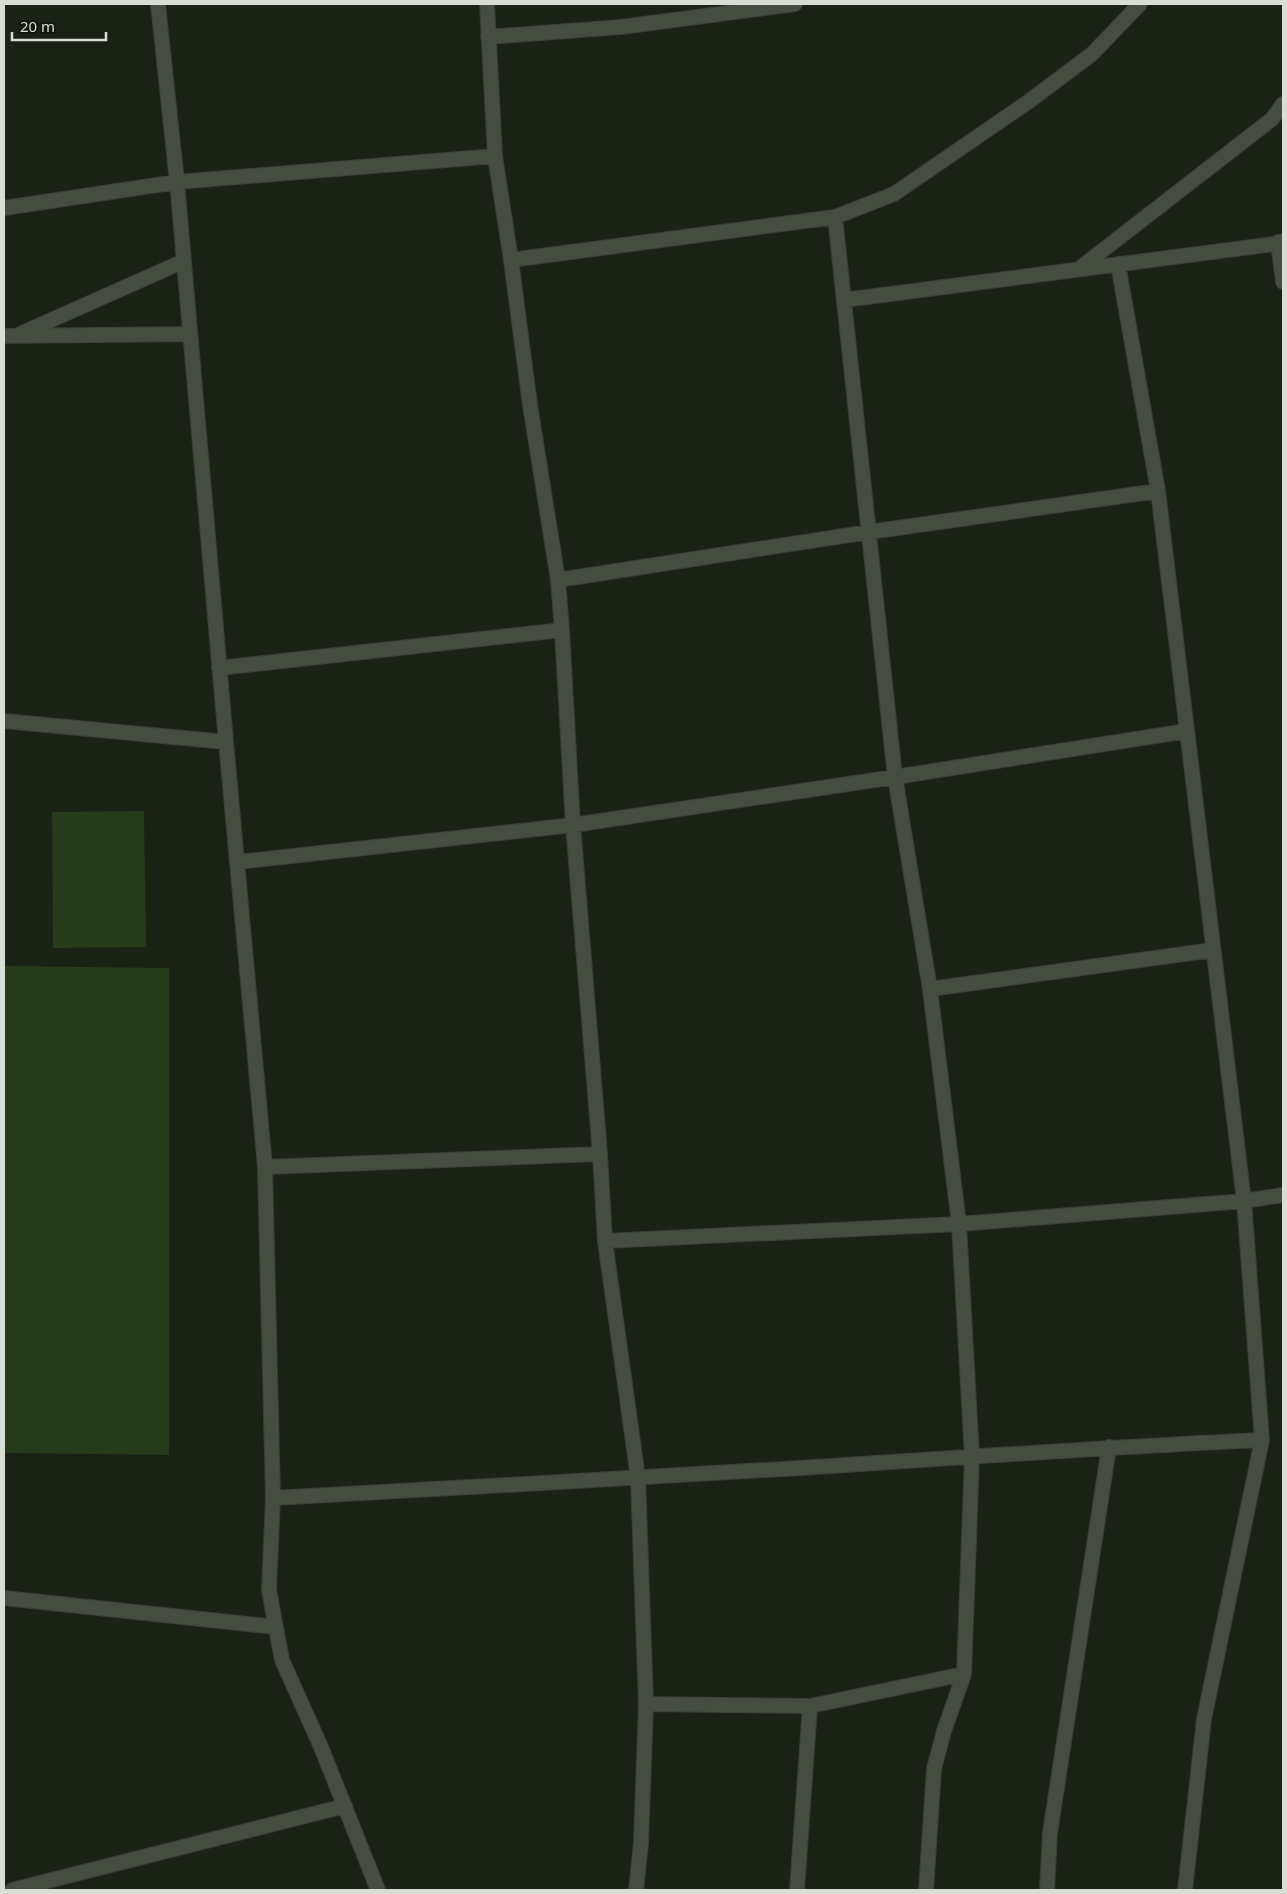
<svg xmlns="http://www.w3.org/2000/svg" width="1287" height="1894" font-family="'Noto Sans',sans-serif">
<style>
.green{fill:#273a19}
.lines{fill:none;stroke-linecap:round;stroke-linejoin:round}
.minor-casing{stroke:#383e35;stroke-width:16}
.minor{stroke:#444d3f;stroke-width:14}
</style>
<rect width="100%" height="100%" fill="#1a2115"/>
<!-- green -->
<path class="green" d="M 144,811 L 146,947 L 53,948 L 52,812 Z
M 4,966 L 169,968 L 169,1455 L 4,1453 Z"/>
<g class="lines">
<defs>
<path id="minor" d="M 158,4 L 177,182 L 226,742 L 265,1167 L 273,1498 L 269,1590 L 282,1660 L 321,1747 L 378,1890
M 487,4 L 495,156 L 511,260 L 530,405 L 558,580 L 562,630 L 573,825 L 600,1154 L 605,1241 L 638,1478 L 646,1704 L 641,1843 L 636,1890
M 488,37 L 621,27 L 795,4
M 4,208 L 177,182 L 495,156
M 835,217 L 895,777 L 930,989 L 959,1224 L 972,1457 L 964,1674 L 944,1731 L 934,1769 L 926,1890
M 1278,242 L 1283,282
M 511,260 L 835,217 L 894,194 L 1028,102 L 1092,54 L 1140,4
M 1118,264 L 1158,491 L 1244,1201 L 1262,1440 L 1204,1719 L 1185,1890
M 1080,268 L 1272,119 L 1283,104
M 844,300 L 1274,244 L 1283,241
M 20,334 L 184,261
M 4,336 L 190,334
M 558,580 L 869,532 L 1158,491
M 219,668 L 562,630
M 4,721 L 226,742
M 238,862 L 573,825 L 895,777 L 1187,731
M 930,989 L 1213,950
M 265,1167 L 600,1154
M 605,1241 L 959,1224 L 1244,1201 L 1283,1195
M 273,1498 C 449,1488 624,1479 800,1468 C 954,1458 1107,1447 1262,1440
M 4,1598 L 276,1627
M 646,1704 L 810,1706 L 964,1674
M 12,1890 L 345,1806
M 797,1890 L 810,1706
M 1047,1890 L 1050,1833 L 1109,1447"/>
</defs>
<!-- minor casing -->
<use href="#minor" class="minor-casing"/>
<!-- minor -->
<use href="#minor" class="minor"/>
</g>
<!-- border -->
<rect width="1287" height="1894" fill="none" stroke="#d8ded5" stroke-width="10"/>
<!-- scale -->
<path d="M12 32v8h94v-8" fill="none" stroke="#d8ded5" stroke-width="2.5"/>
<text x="20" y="32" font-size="15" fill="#d8ded5" stroke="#11180c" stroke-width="4" paint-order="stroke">20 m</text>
</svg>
